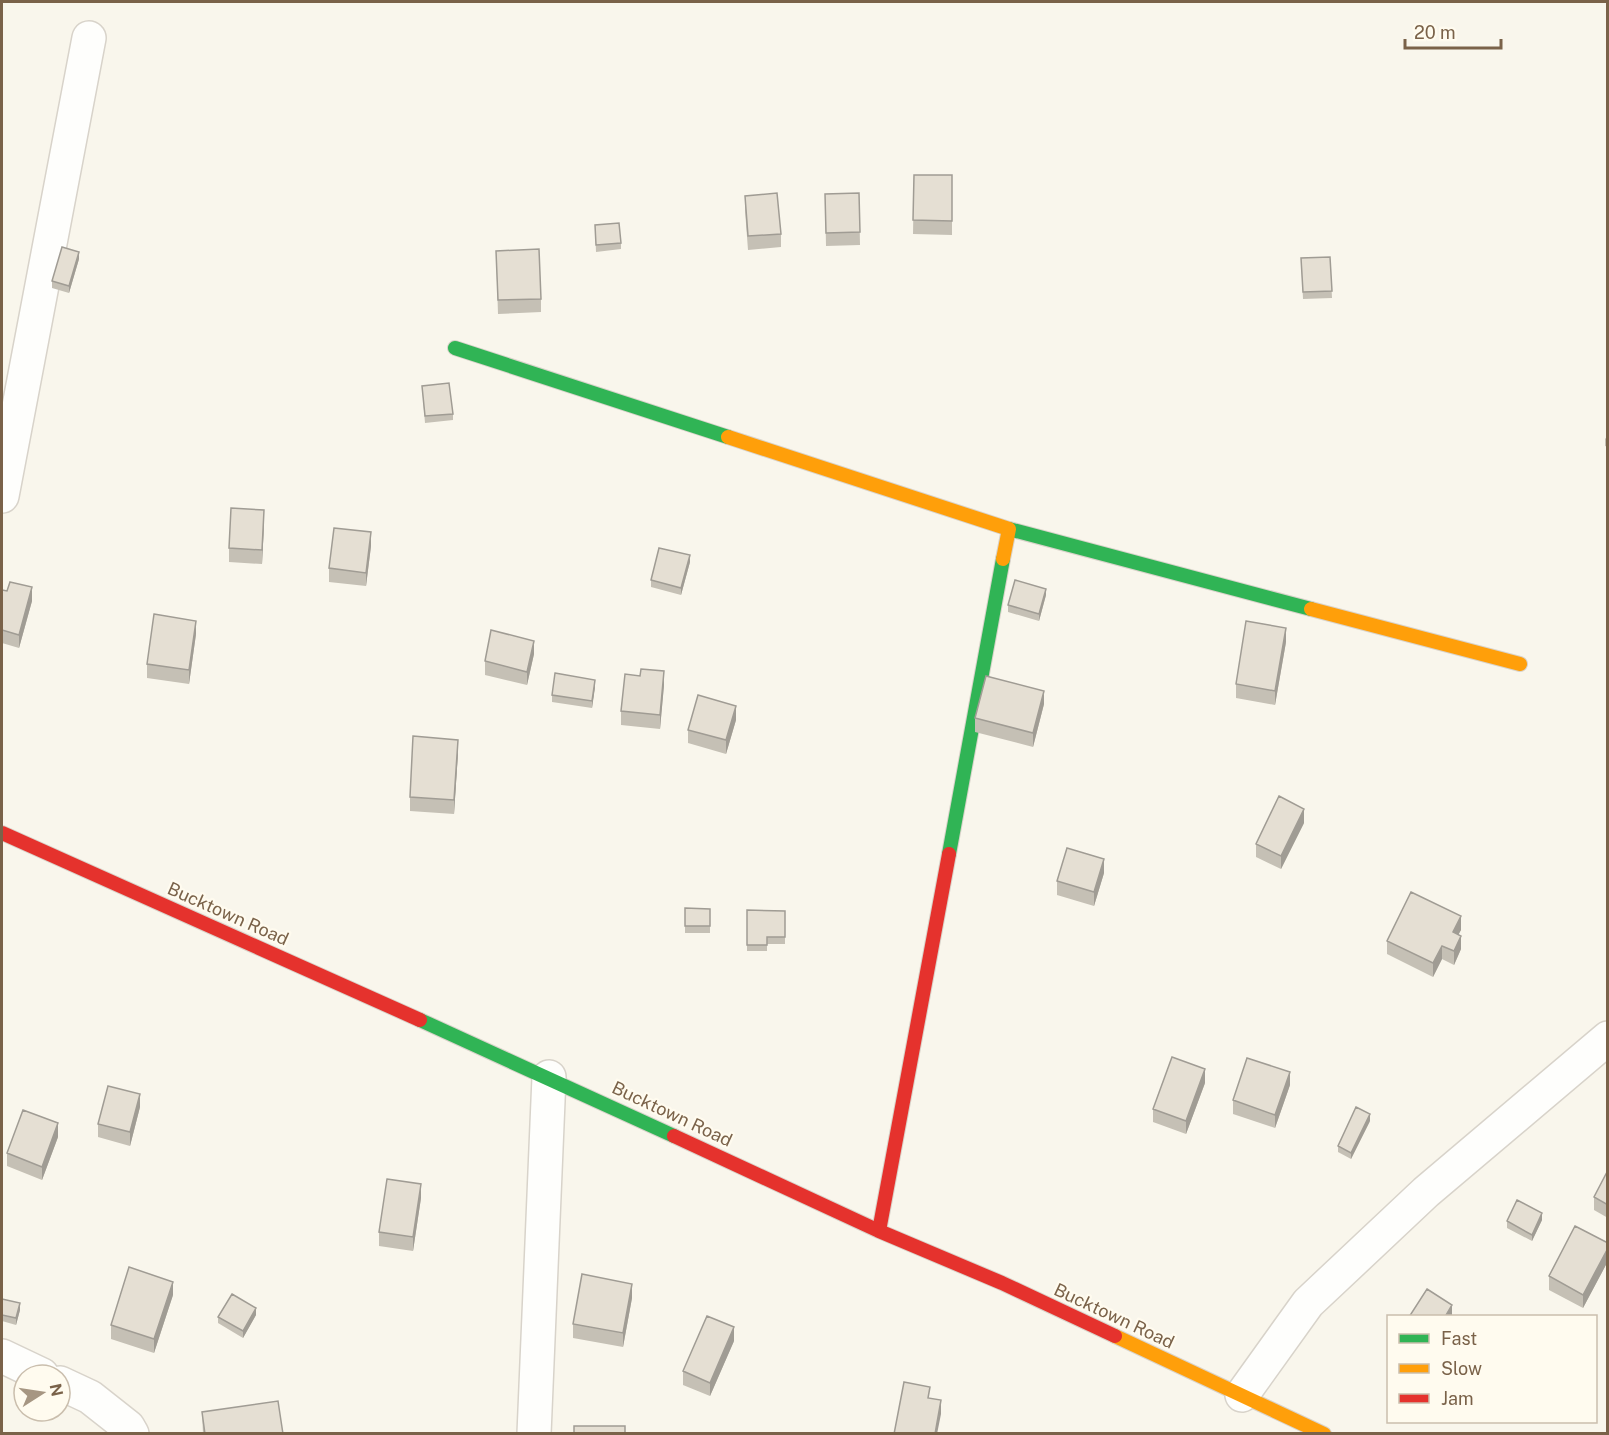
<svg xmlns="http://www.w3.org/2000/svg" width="1609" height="1435" font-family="'Public Sans',sans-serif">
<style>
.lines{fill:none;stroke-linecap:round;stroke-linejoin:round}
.street-casing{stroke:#d8d3ca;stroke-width:36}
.fast-casing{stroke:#d9d3ca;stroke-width:16}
.slow-casing{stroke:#d9d3ca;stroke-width:16}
.jam-casing{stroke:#d9d3ca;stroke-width:16}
.street{stroke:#fefefc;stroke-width:33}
.fast{stroke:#30b455;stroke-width:14}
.slow{stroke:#ff9f0a;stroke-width:14}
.jam{stroke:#e5322d;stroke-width:14}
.wall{fill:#c5c0b5}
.shaded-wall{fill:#a09c94}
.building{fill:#e5dfd3;stroke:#a09c94;stroke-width:1.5}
.labels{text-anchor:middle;stroke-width:4.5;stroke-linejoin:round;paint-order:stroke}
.street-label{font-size:18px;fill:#7a6249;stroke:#fffbef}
</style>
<rect width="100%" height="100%" fill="#f9f6ec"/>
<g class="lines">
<defs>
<path id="street" d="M 2,496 L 89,38
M 2,1356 L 42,1375
M 60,1383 L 90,1397 L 128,1427 L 132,1434
M 1242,1395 L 1308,1303 L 1426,1192 L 1608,1038
M 534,1434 L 549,1077"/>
<path id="fast" d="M 455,348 L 728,437
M 1009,529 L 1311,609
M 949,854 L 1003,559
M 420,1020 L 674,1136"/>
<path id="slow" d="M 728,437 L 1009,529 L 1003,559
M 1311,609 L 1520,664
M 1115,1336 L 1324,1434"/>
<path id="jam" d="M 2,833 L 420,1020
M 674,1136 L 879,1231 L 1002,1283 L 1115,1336
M 879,1231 L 949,854"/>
</defs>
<!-- street casing -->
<use href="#street" class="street-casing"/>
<!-- fast casing -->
<use href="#fast" class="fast-casing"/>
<!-- slow casing -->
<use href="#slow" class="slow-casing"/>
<!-- jam casing -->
<use href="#jam" class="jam-casing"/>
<!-- street -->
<use href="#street" class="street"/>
<!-- fast -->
<use href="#fast" class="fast"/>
<!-- slow -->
<use href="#slow" class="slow"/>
<!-- jam -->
<use href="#jam" class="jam"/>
</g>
<!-- wall -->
<path class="wall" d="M 914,175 L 952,175 L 952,235 L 913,234 Z
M 859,193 L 860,245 L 826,246 L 825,194 Z
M 745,196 L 781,234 L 781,247 L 748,250 L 745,210 Z
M 595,225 L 621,243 L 621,249 L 596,252 Z
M 496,251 L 541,299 L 541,312 L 498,314 Z
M 1330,257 L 1332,298 L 1303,299 L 1301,258 Z
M 79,259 L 69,293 L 52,288 L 52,281 Z
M 422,386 L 453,414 L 453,420 L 425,423 Z
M 1608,435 L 1608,447 L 1605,446 L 1605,439 Z
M 264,523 L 262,564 L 229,562 L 229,548 Z
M 371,546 L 366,586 L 329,582 L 329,568 Z
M 690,562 L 681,595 L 651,587 L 651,580 Z
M 2,590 L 32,601 L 19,648 L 2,643 Z
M 1046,595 L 1039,621 L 1008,612 L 1008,605 Z
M 196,634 L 189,684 L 147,678 L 147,664 Z
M 1286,642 L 1275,705 L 1236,698 L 1236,684 Z
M 534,654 L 527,685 L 485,675 L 485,661 Z
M 664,685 L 660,729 L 621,725 L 621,711 Z
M 595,687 L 592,708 L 552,702 L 552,695 Z
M 1044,704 L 1033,747 L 975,732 L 975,718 Z
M 736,720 L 726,754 L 688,743 L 688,730 Z
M 458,753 L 454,814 L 410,811 L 410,797 Z
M 1304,823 L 1281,869 L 1256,857 L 1256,844 Z
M 1104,873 L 1094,906 L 1057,895 L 1057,881 Z
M 685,908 L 710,909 L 710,933 L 685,933 Z
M 747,910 L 785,911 L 785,944 L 767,944 L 767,951 L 747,951 Z
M 1461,930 L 1458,934 L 1461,949 L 1454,965 L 1442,959 L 1433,977 L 1387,954 L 1387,941 Z
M 1205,1083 L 1186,1134 L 1153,1122 L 1153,1109 Z
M 1290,1085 L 1275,1128 L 1233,1114 L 1233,1100 Z
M 140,1107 L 130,1146 L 98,1137 L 98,1124 Z
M 1370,1121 L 1351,1159 L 1338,1152 L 1338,1146 Z
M 58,1137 L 42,1180 L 7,1166 L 7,1153 Z
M 1608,1170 L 1608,1218 L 1594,1210 L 1594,1197 Z
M 421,1198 L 413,1251 L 379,1246 L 379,1232 Z
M 1542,1220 L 1532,1241 L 1507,1228 L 1507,1221 Z
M 1608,1243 L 1608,1261 L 1583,1308 L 1549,1290 L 1549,1276 Z
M 173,1295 L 154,1353 L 111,1339 L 111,1325 Z
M 632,1298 L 623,1347 L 573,1338 L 573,1324 Z
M 2,1299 L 20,1310 L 16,1325 L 2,1321 Z
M 256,1315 L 243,1338 L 218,1323 L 218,1317 Z
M 734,1341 L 710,1396 L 683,1385 L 683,1371 Z
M 202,1412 L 283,1434 L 203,1434 Z"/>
<!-- shaded-wall -->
<path class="shaded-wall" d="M 79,252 L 79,259 L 69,293 L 69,286 Z
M 264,510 L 264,523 L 262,564 L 262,550 Z
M 371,532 L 371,546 L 366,586 L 366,573 Z
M 690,555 L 690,562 L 681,595 L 681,588 Z
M 32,587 L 32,601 L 19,648 L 19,635 Z
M 1046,589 L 1046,595 L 1039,621 L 1039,614 Z
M 196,621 L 196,634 L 189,684 L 189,670 Z
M 1286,628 L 1286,642 L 1275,705 L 1275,691 Z
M 534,641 L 534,654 L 527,685 L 527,672 Z
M 664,671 L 664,685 L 660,729 L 660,715 Z
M 595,680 L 595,687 L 592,708 L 592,701 Z
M 1044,691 L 1044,704 L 1033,747 L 1033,733 Z
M 736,706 L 736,720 L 726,754 L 726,740 Z
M 458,740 L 458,753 L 454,814 L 454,800 Z
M 1304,809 L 1304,823 L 1281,869 L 1281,856 Z
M 1104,859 L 1104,873 L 1094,906 L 1094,892 Z
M 1461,916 L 1461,930 L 1453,945 L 1453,932 Z
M 1461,936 L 1461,949 L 1454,965 L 1454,951 Z
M 1442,946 L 1442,959 L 1433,977 L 1433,963 Z
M 1205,1069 L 1205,1083 L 1186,1134 L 1186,1121 Z
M 1290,1072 L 1290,1085 L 1275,1128 L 1275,1115 Z
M 140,1094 L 140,1107 L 130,1146 L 130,1132 Z
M 1370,1114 L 1370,1121 L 1351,1159 L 1351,1153 Z
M 58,1123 L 58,1137 L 42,1180 L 42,1167 Z
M 421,1184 L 421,1198 L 413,1251 L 413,1237 Z
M 1542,1213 L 1542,1220 L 1532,1241 L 1532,1235 Z
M 1608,1248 L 1608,1261 L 1583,1308 L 1583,1295 Z
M 173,1282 L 173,1295 L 154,1353 L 154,1339 Z
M 632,1284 L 632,1298 L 623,1347 L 623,1333 Z
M 20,1303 L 20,1310 L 16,1325 L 16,1318 Z
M 1452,1305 L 1452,1317 L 1445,1317 Z
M 256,1308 L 256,1315 L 243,1338 L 243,1331 Z
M 734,1327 L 734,1341 L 710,1396 L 710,1383 Z
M 941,1400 L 941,1414 L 937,1434 L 935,1434 Z"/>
<!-- building -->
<path class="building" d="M 914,175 L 952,175 L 952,221 L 913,220 Z
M 777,193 L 781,234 L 748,236 L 745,196 Z
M 859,193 L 860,232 L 826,233 L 825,194 Z
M 619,223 L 621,243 L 596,245 L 595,225 Z
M 62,247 L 79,252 L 69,286 L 52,281 Z
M 539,249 L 541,299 L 498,300 L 496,251 Z
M 1330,257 L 1332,291 L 1303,292 L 1301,258 Z
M 449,383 L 453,414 L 425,416 L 422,386 Z
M 231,508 L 264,510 L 262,550 L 229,548 Z
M 334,528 L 371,532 L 366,573 L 329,568 Z
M 659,548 L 690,555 L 681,588 L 651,580 Z
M 1015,580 L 1046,589 L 1039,614 L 1008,605 Z
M 10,582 L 32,587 L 19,635 L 2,630 L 2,590 L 7,591 Z
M 154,614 L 196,621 L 189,670 L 147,664 Z
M 1246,621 L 1286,628 L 1275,691 L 1236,684 Z
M 491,630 L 534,641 L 527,672 L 485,661 Z
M 641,669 L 664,671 L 660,715 L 621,711 L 625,674 L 640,676 Z
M 555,673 L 595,680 L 592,701 L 552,695 Z
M 986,676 L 1044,691 L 1033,733 L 975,718 Z
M 698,695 L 736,706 L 726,740 L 688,730 Z
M 413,736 L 458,740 L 454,800 L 410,797 Z
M 1279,796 L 1304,809 L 1281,856 L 1256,844 Z
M 1067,848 L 1104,859 L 1094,892 L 1057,881 Z
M 1411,892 L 1461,916 L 1453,932 L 1461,936 L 1454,951 L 1442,946 L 1433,963 L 1387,941 Z
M 685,908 L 710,909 L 710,926 L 685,926 Z
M 747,910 L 785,911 L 785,937 L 767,937 L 767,945 L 747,945 Z
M 1172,1057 L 1205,1069 L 1186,1121 L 1153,1109 Z
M 1247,1058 L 1290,1072 L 1275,1115 L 1233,1100 Z
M 108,1086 L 140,1094 L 130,1132 L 98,1124 Z
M 1356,1107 L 1370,1114 L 1351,1153 L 1338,1146 Z
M 23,1110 L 58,1123 L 42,1167 L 7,1153 Z
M 1608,1170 L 1608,1205 L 1594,1197 Z
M 387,1179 L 421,1184 L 413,1237 L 379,1232 Z
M 1517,1200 L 1542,1213 L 1532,1235 L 1507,1221 Z
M 1575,1226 L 1608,1243 L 1608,1248 L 1583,1295 L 1549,1276 Z
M 129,1267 L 173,1282 L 154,1339 L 111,1325 Z
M 582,1274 L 632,1284 L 623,1333 L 573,1324 Z
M 1427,1289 L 1452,1305 L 1445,1317 L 1409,1317 Z
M 232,1294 L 256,1308 L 243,1331 L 218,1317 Z
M 2,1299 L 20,1303 L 16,1318 L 2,1315 Z
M 707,1316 L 734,1327 L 710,1383 L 683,1371 Z
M 904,1382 L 930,1387 L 928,1398 L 941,1400 L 935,1434 L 894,1434 Z
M 278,1401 L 283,1434 L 205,1434 L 202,1412 Z
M 574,1426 L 625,1426 L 625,1434 L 574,1434 Z"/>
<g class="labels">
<!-- street labels -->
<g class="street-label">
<text transform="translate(228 914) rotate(24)" y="6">Bucktown Road</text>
<text transform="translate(672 1114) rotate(25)" y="6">Bucktown Road</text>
<text transform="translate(1114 1316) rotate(25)" y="6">Bucktown Road</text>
</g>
</g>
<!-- border -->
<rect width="1609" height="1435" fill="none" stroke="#7a6249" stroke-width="6"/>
<!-- legend -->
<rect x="1387" y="1315" width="210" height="108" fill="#fffbef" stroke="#cabead" stroke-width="1.5"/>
<rect x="1399" y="1334" width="30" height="9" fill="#30b455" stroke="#cabead" stroke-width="1.5"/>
<text x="1441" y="1345" font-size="18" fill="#7a6249">Fast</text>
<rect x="1399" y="1364" width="30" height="9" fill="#ff9f0a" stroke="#cabead" stroke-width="1.5"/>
<text x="1441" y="1375" font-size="18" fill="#7a6249">Slow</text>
<rect x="1399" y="1394" width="30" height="9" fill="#e5322d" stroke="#cabead" stroke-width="1.5"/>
<text x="1441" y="1405" font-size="18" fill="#7a6249">Jam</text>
<!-- north arrow -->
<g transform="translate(42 1393) rotate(78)"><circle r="28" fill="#fffbef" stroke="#cabead" stroke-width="1.5"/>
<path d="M0-4.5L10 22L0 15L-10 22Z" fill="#a69682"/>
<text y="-9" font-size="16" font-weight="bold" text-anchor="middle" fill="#7a6249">N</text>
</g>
<!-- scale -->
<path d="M1405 39v9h96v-9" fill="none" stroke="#7a6249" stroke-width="3"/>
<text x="1414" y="39" font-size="18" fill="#7a6249" stroke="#fffbef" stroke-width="4.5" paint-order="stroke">20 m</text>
</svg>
